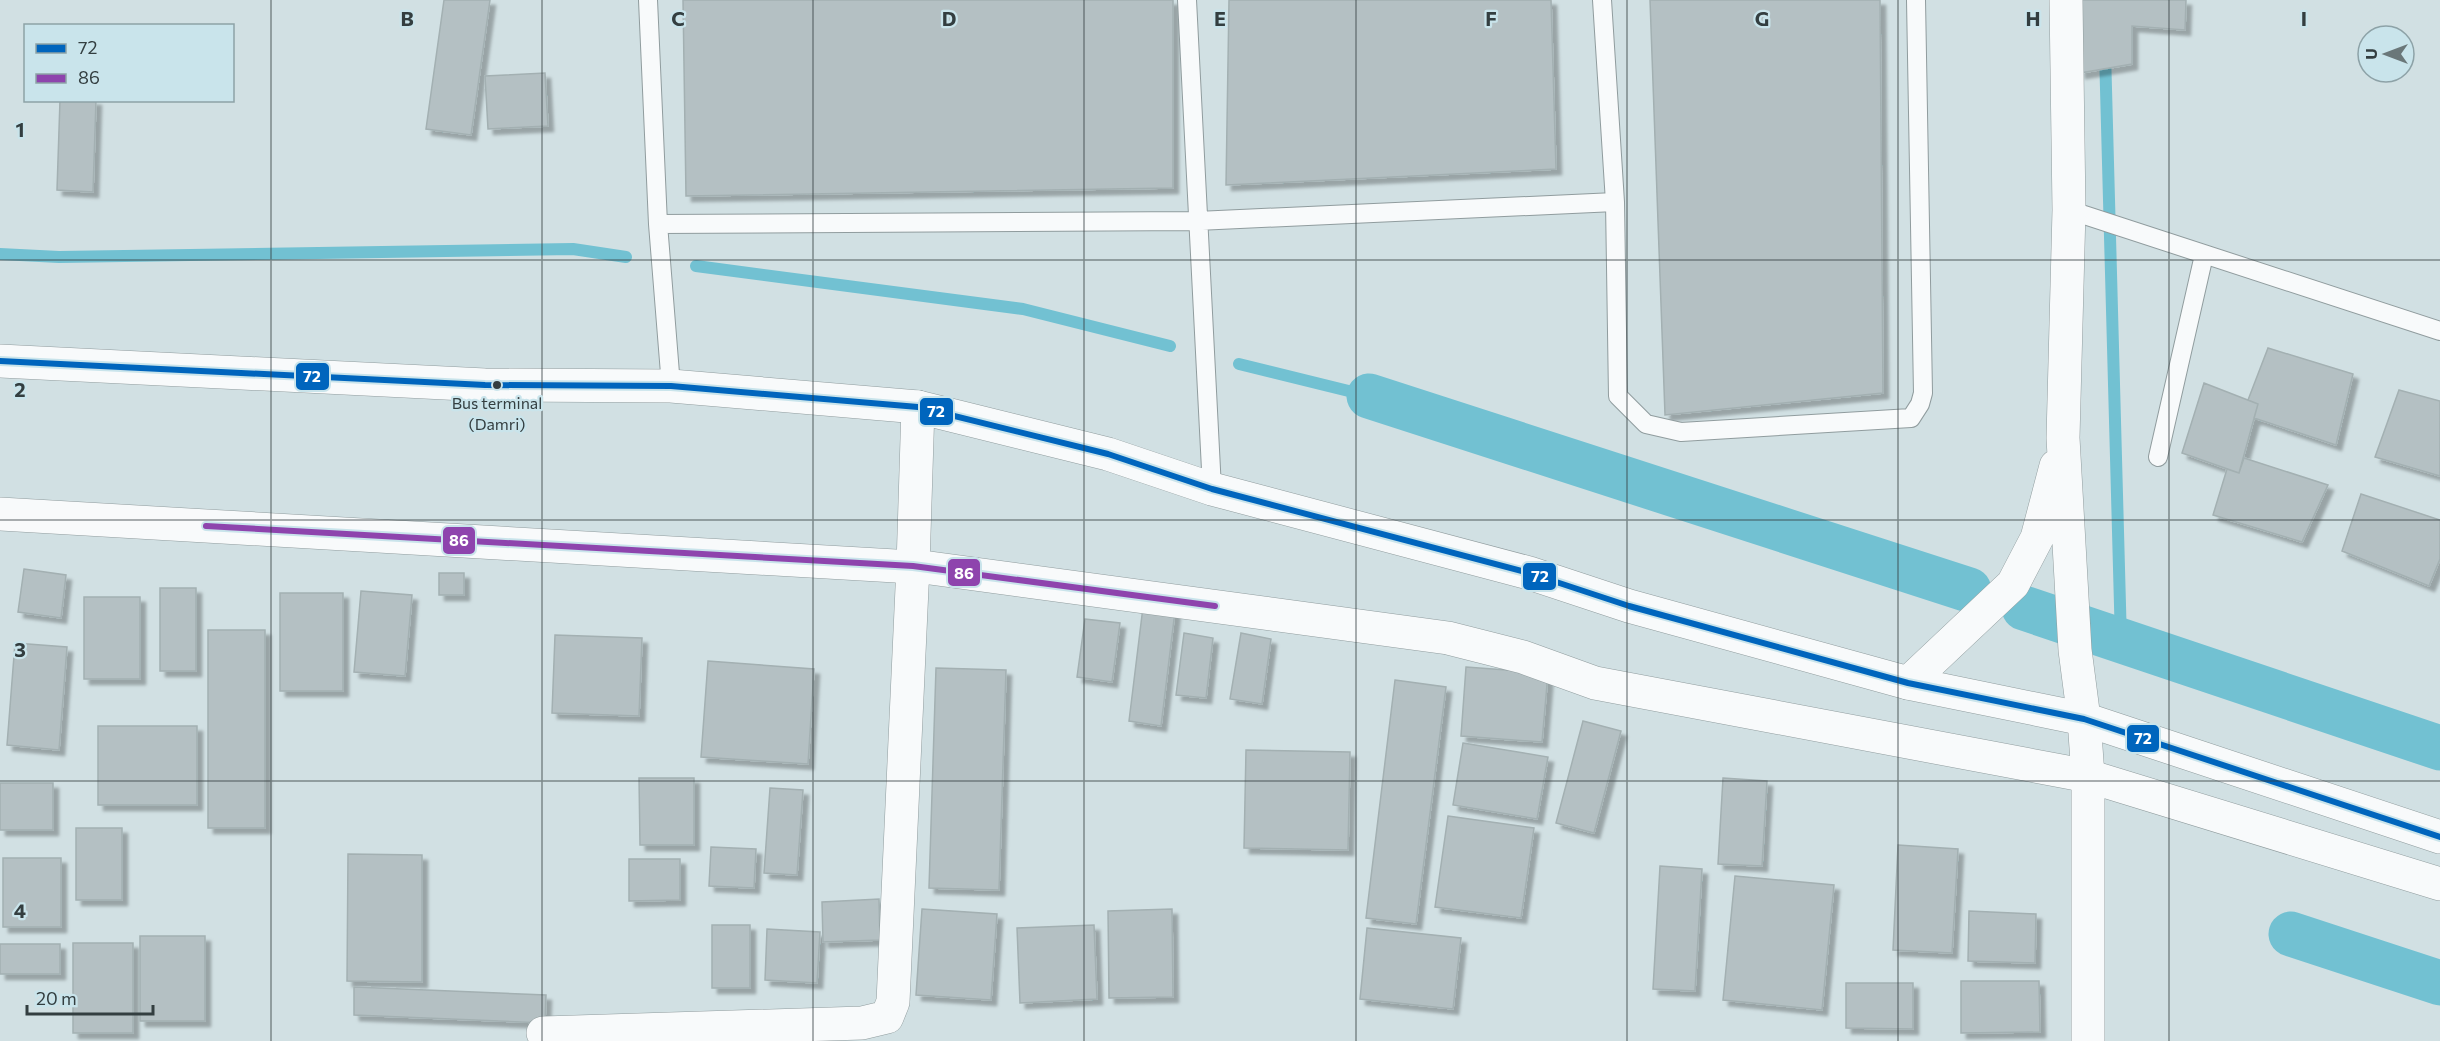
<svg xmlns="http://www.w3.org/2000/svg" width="2440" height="1041" font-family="Commissioner,sans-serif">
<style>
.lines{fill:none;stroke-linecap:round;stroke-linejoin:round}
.stream{stroke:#72c1d2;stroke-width:12}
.canal{stroke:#72c1d2;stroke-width:45}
.building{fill:#b4c0c3;stroke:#a3b0b2;stroke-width:1.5;filter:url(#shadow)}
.service-casing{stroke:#909c9e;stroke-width:20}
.minor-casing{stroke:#909c9e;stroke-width:34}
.tertiary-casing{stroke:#909c9e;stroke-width:34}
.primary-casing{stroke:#909c9e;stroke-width:34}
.trunk-casing{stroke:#909c9e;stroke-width:34}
.service{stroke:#f8fafb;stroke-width:18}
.minor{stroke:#f8fafb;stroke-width:33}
.tertiary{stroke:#f8fafb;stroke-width:33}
.primary{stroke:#f8fafb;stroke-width:33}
.trunk{stroke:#f8fafb;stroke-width:33}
.bus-1-casing{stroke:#c9e4eb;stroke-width:10}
.bus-2-casing{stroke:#c9e4eb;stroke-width:10}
.bus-1{stroke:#0065bd;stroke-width:6}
.bus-2{stroke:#8e44ad;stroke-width:6}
.grid{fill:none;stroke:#333e40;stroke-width:1.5;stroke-opacity:0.55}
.bus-dot{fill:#333e40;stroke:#c9e4eb;stroke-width:2}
.labels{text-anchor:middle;stroke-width:4.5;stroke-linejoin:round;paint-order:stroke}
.bus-label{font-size:16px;fill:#333e40;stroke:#c9e4eb}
.grid-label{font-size:20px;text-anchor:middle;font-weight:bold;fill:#333e40;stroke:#c9e4eb;stroke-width:4.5;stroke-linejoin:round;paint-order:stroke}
.line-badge{stroke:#c9e4eb;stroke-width:2}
.badge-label{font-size:16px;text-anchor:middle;font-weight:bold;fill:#fff}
</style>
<defs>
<filter id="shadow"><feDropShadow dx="5.5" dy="5.5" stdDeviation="1.5" flood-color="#0004"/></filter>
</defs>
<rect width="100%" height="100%" fill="#d1e0e3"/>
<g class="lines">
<!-- stream -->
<path class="stream" d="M 2105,52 L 2121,642
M 0,254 L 59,257 L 573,249 L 626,257
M 696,266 L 1023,309 L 1170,346
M 1239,364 L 1369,396"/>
<!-- canal -->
<path class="canal" d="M 1369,396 L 1969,590
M 2024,608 L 2440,748
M 2291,934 L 2440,983"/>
</g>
<!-- building -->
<path class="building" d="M 444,0 L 490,0 L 471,135 L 426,129 Z
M 683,0 L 1173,0 L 1173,188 L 686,196 Z
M 1229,0 L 1551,0 L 1556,169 L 1226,185 Z
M 1650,0 L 1880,0 L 1883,393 L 1665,415 Z
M 2073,0 L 2186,0 L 2185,30 L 2132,26 L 2132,64 L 2080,73 Z
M 545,73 L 548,126 L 488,129 L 485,76 Z
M 60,100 L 96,100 L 93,192 L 57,190 Z
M 2268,348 L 2353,374 L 2336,445 L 2254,418 L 2258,404 L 2248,400 Z
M 2204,383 L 2258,404 L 2239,473 L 2182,453 Z
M 2399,390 L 2440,401 L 2440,476 L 2375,457 Z
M 2244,458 L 2328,485 L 2302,542 L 2213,515 L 2227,469 L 2239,473 Z
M 2361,494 L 2440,520 L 2440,559 L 2429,586 L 2342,551 Z
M 24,569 L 66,575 L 61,618 L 18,612 Z
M 439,573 L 464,573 L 464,595 L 439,595 Z
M 160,588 L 196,588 L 196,671 L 160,671 Z
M 361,591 L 412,595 L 405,676 L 354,672 Z
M 280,593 L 343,593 L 343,691 L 280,691 Z
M 84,597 L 140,597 L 140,679 L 84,679 Z
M 1143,607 L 1175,611 L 1161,726 L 1129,721 Z
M 1085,619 L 1120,623 L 1112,682 L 1077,677 Z
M 208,630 L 265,630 L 265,828 L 208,828 Z
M 1184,633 L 1213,638 L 1206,698 L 1176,695 Z
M 1241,633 L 1271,639 L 1262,704 L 1230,699 Z
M 555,635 L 642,638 L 639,716 L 552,713 Z
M 15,643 L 67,647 L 59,750 L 7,745 Z
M 708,661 L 814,669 L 808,764 L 701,757 Z
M 1466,667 L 1548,673 L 1542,742 L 1461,736 Z
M 936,668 L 1006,670 L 999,890 L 929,888 Z
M 1395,680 L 1446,687 L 1416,924 L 1366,918 Z
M 1583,721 L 1621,731 L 1594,833 L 1556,823 Z
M 98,726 L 197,726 L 197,805 L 98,805 Z
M 1463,743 L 1548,757 L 1537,819 L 1453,805 Z
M 1246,750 L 1350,752 L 1348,850 L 1244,848 Z
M 639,778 L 694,778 L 694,845 L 640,845 Z
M 1723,778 L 1767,781 L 1762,866 L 1718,864 Z
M 0,783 L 53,783 L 53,830 L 0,830 Z
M 770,788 L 803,790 L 797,875 L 764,873 Z
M 1448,816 L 1534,828 L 1521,918 L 1435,907 Z
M 76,828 L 122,828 L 122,900 L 76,900 Z
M 1898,845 L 1958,849 L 1952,953 L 1893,950 Z
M 711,847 L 756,849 L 754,888 L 709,886 Z
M 348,854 L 422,855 L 422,982 L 347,981 Z
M 3,858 L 61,858 L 61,927 L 3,927 Z
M 629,859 L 680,859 L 680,900 L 629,901 Z
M 1660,866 L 1702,869 L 1695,991 L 1653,989 Z
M 1735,876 L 1834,885 L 1822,1010 L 1723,1000 Z
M 879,899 L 880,940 L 823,942 L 822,902 Z
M 922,909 L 997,914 L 991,1000 L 916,995 Z
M 1172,909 L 1173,997 L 1109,998 L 1108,911 Z
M 1969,911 L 2036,914 L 2035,963 L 1968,961 Z
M 712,925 L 750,925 L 750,988 L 712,988 Z
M 1094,925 L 1097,999 L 1020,1003 L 1017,928 Z
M 1367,928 L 1461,938 L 1453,1009 L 1360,999 Z
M 767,929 L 820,932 L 817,983 L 765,980 Z
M 140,936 L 205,936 L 205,1021 L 140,1021 Z
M 73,943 L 133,943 L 133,1033 L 73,1033 Z
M 0,944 L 60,944 L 60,974 L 0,974 Z
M 1961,981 L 2039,981 L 2040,1032 L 1961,1033 Z
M 1846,983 L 1913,983 L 1913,1029 L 1846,1028 Z
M 354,987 L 546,995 L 545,1023 L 354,1015 Z"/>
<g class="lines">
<defs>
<path id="service" d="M 648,0 L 658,224 L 671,386
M 1187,0 L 1212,489
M 1602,0 L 1615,202 L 1618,396 L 1646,424 L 1681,432 L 1911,418 L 1920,404 L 1923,393 L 1916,0
M 2069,210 L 2440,331
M 658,224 L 1197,221 L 1615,202
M 2158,457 L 2204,255"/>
<path id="minor" d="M 543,1033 L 862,1023 L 887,1017 L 893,1002 L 913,566 L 918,407"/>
<path id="tertiary" d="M 2088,776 L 2088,1041"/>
<path id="primary" d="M 2066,0 L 2069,210 L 2063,438 L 2075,650 L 2084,719 L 2088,776
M 1908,683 L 2013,584 L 2037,538 L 2056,466"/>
<path id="trunk" d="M 0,361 L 485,385 L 671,386 L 918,407 L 1108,454 L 1212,489 L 1529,573 L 1629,606 L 1908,683 L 2084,719 L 2440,837
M 0,514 L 930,568 L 1448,638 L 1523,657 L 1595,683 L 2088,776 L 2440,884"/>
</defs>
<!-- service casing -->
<use href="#service" class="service-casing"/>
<!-- minor casing -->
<use href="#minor" class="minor-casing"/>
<!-- tertiary casing -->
<use href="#tertiary" class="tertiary-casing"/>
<!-- primary casing -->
<use href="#primary" class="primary-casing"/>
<!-- trunk casing -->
<use href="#trunk" class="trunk-casing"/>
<!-- service -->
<use href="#service" class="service"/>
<!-- minor -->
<use href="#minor" class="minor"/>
<!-- tertiary -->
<use href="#tertiary" class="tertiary"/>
<!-- primary -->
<use href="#primary" class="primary"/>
<!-- trunk -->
<use href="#trunk" class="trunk"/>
<defs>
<path id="bus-1" d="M 0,361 L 485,385 L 671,386 L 918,407 L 1108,454 L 1212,489 L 1529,573 L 1629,606 L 1908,683 L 2084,719 L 2440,837"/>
<path id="bus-2" d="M 206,526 L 913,566 L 1215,606"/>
</defs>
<!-- bus-1 casing -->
<use href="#bus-1" class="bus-1-casing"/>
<!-- bus-2 casing -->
<use href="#bus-2" class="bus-2-casing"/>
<!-- bus-1 -->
<use href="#bus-1" class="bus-1"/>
<!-- bus-2 -->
<use href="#bus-2" class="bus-2"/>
</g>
<!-- grid -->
<path class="grid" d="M 271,0 L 271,1041M 542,0 L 542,1041M 813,0 L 813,1041M 1084,0 L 1084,1041M 1356,0 L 1356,1041M 1627,0 L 1627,1041M 1898,0 L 1898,1041M 2169,0 L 2169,1041M 0,260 L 2440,260M 0,520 L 2440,520M 0,781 L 2440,781"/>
<!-- markers -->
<circle class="bus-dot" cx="497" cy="385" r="5"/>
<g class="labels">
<!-- bus labels -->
<g class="bus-label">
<text x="497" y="409">Bus terminal<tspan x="497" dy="21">(Damri)</tspan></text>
</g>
</g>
<g class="grid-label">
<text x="407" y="26">B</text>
<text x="678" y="26">C</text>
<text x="949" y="26">D</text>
<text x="1220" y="26">E</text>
<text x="1491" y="26">F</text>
<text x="1762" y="26">G</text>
<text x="2033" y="26">H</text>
<text x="2304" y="26">I</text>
<text x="20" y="137">1</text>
<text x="20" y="397">2</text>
<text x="20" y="657">3</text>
<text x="20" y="918">4</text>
</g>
<g class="line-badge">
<rect x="295" y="362" width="35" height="29" rx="6" fill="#0065bd"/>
<rect x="919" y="397" width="35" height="29" rx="6" fill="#0065bd"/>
<rect x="442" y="526" width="34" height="29" rx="6" fill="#8e44ad"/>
<rect x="947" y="558" width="34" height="29" rx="6" fill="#8e44ad"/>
<rect x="1522" y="562" width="35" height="29" rx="6" fill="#0065bd"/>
<rect x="2126" y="724" width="34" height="29" rx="6" fill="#0065bd"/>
</g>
<g class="badge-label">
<text x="312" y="382">72</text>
<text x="936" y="417">72</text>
<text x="459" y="546">86</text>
<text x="964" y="579">86</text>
<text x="1540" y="582">72</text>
<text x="2143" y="744">72</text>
</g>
<!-- legend -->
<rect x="24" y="24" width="210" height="78" fill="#c9e4eb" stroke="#8da2a7" stroke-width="1.5"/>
<rect x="36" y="44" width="30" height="9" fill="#0065bd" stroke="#8da2a7" stroke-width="1.5"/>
<text x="78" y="54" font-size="18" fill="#333e40">72</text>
<rect x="36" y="74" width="30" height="9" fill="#8e44ad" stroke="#8da2a7" stroke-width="1.5"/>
<text x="78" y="84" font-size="18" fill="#333e40">86</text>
<!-- north arrow -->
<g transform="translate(2386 54) rotate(270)"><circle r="28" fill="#c9e4eb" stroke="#8da2a7" stroke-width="1.5"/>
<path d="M0-4.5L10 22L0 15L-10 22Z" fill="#6a7779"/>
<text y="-9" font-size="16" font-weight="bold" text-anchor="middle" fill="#333e40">U</text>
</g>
<!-- scale -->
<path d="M27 1005v9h126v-9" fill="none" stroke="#333e40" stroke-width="3"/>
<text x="36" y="1005" font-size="18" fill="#333e40" stroke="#c9e4eb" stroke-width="4.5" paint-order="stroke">20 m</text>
</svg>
